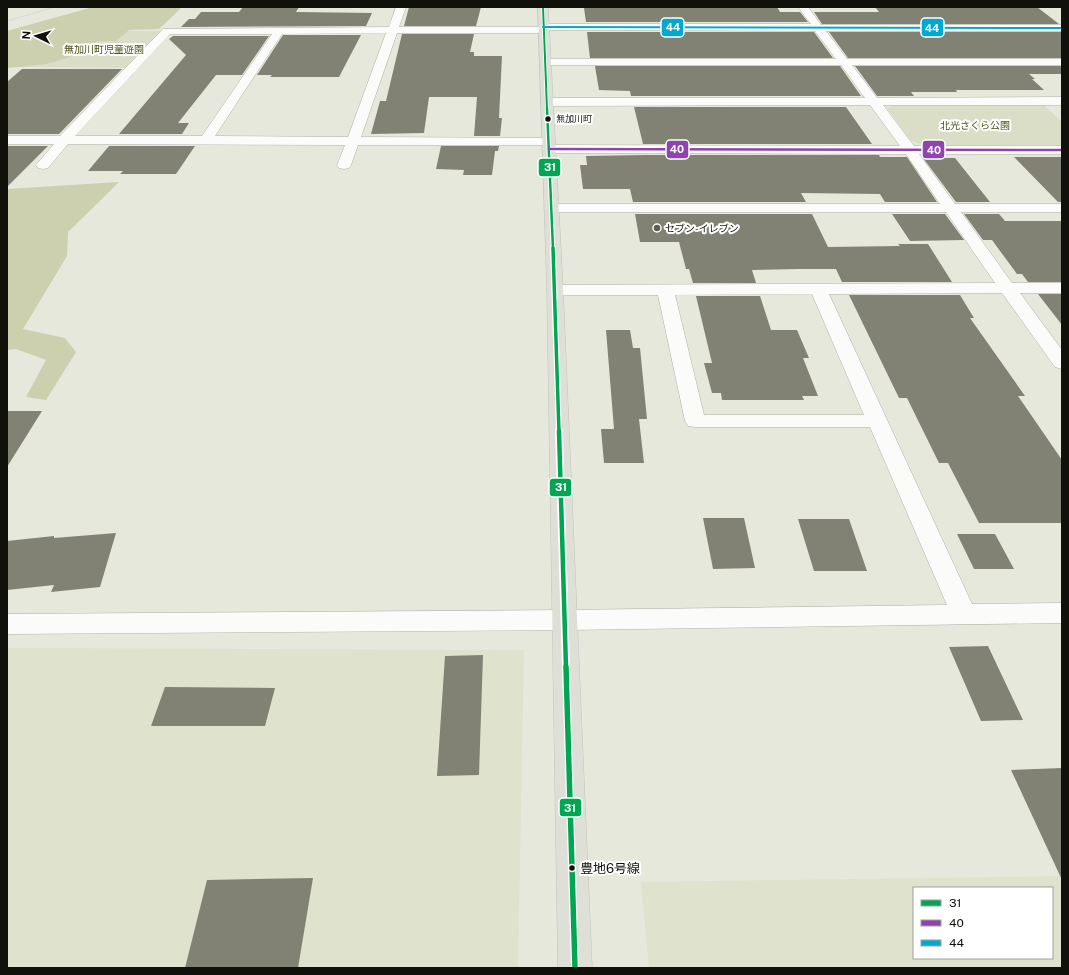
<svg xmlns="http://www.w3.org/2000/svg" width="1069" height="975" font-family="'Public Sans','Noto Sans JP',sans-serif">
<style>
.built{fill:#dfe2cd;fill-rule:evenodd}
.green{fill:#dbdec7}
.forest{fill:#ccd0ae}
.building{fill:#818274}
.lines{fill:none;stroke-linecap:round;stroke-linejoin:round}
.minor-casing{stroke:#afb0a8;stroke-width:1}
.major-casing{stroke:#c2c3bd;stroke-width:1}
.path{stroke:#c9cac6;stroke-width:1;stroke-dasharray:1 1;stroke-linecap:butt}
.minor{fill:#fbfcfa;fill-rule:evenodd}
.major{fill:#dedfd6;fill-rule:evenodd}
.bus-1-far4-casing{stroke:#fff;stroke-width:3.5}
.bus-1-far3-casing{stroke:#fff;stroke-width:4.5}
.bus-1-far2-casing{stroke:#fff;stroke-width:6}
.bus-1-far1-casing{stroke:#fff;stroke-width:8}
.bus-1-casing{stroke:#fff;stroke-width:8}
.bus-2-casing{stroke:#fff;stroke-width:4.5}
.bus-3-casing{stroke:#fff;stroke-width:3.5}
.bus-1-far4{stroke:#00a651;stroke-width:2}
.bus-1-far3{stroke:#00a651;stroke-width:2.5}
.bus-1-far2{stroke:#00a651;stroke-width:3.5}
.bus-1-far1{stroke:#00a651;stroke-width:4.5}
.bus-1{stroke:#00a651;stroke-width:5.5}
.bus-2{stroke:#8e44ad;stroke-width:2.5}
.bus-3{stroke:#00a9ce;stroke-width:2}
.bus-dot{fill:#11110b;stroke:#fff;stroke-width:1.5}
.poi-dot{fill:#5c5c54;stroke:#fff;stroke-width:1.5}
.labels{text-anchor:middle;stroke-width:4;stroke-linejoin:round;paint-order:stroke}
.far-bus-label{font-size:9px;fill:#11110b;stroke:#fff;text-anchor:start}
.far-park-label{font-size:10px;fill:#4d5116;stroke:#fff}
.far-poi-label{font-size:10px;fill:#11110b;stroke:#fff;text-anchor:start}
.near-bus-label{font-size:13px;fill:#11110b;stroke:#fff;text-anchor:start}
.line-badge{stroke:#fff;stroke-width:1.5}
.badge-label{font-size:11px;text-anchor:middle;font-weight:bold;fill:#fff}
</style>
<rect width="100%" height="100%" fill="#e6e8dc"/>
<!-- built -->
<path class="built" d="M 7,648 L 524,650 L 518,968 L 7,968 Z
M 1062,876 L 1062,968 L 649,968 L 641,882 ZM 914,888 L 1052,888 L 1052,958 L 914,958 Z"/>
<!-- green -->
<path class="green" d="M 99,31 L 167,31 L 132,68 L 7,67 Z
M 895,105 L 1044,105 L 1062,122 L 1062,145 L 924,145 L 911,141 L 887,108 Z"/>
<!-- forest -->
<path class="forest" d="M 93,7 L 182,7 L 159,29 L 129,30 L 116,41 L 98,41 L 92,46 L 70,57 L 47,64 L 7,68 L 7,31 Z
M 119,182 L 68,232 L 67,256 L 23,329 L 65,338 L 76,352 L 46,400 L 26,397 L 46,360 L 16,349 L 7,350 L 7,189 Z"/>
<!-- building -->
<path class="building" d="M 243,7 L 299,7 L 296,12 L 372,13 L 366,26 L 181,27 L 189,19 L 195,19 L 201,12 L 239,12 Z
M 409,7 L 481,7 L 476,26 L 404,26 Z
M 588,7 L 777,7 L 780,12 L 800,12 L 808,22 L 586,22 L 584,8 L 589,8 Z
M 875,7 L 1037,7 L 1059,24 L 822,24 L 814,12 L 879,12 Z
M 587,32 L 814,32 L 833,58 L 590,58 Z
M 829,32 L 1062,32 L 1062,58 L 848,58 Z
M 402,34 L 474,34 L 470,52 L 474,52 L 474,56 L 502,56 L 499,118 L 502,118 L 500,136 L 474,136 L 477,97 L 429,97 L 424,133 L 371,134 L 380,101 L 386,101 Z
M 283,35 L 361,35 L 339,77 L 270,77 L 272,75 L 257,75 Z
M 173,36 L 269,36 L 242,75 L 216,75 L 178,123 L 189,123 L 182,134 L 119,134 L 186,55 L 169,39 Z
M 595,66 L 840,66 L 861,96 L 631,96 L 630,91 L 599,90 Z
M 855,66 L 1062,66 L 1062,74 L 1029,74 L 1035,79 L 1032,79 L 1044,90 L 956,90 L 957,92 L 911,92 L 914,96 L 877,96 Z
M 22,69 L 122,69 L 59,134 L 7,134 L 7,82 Z
M 634,107 L 846,107 L 872,144 L 643,144 Z
M 7,146 L 48,146 L 7,187 Z
M 109,146 L 195,146 L 176,174 L 120,174 L 123,171 L 88,171 Z
M 441,146 L 499,146 L 498,151 L 495,151 L 492,175 L 463,175 L 464,170 L 436,169 Z
M 646,155 L 879,155 L 880,157 L 907,157 L 937,202 L 885,202 L 880,194 L 801,193 L 806,202 L 633,202 L 630,189 L 583,189 L 580,165 L 587,165 L 586,156 Z
M 1014,157 L 1062,157 L 1062,202 L 1058,202 Z
M 923,158 L 955,158 L 990,202 L 956,202 Z
M 635,214 L 812,214 L 828,247 L 900,246 L 898,244 L 928,244 L 952,282 L 842,282 L 836,269 L 799,269 L 752,270 L 756,283 L 693,283 L 689,269 L 686,269 L 679,242 L 640,242 Z
M 892,214 L 945,214 L 964,240 L 910,241 Z
M 964,214 L 999,214 L 1005,221 L 1062,221 L 1062,282 L 1028,282 L 1022,274 L 1017,274 L 992,240 L 983,240 Z
M 1038,294 L 1062,294 L 1062,325 Z
M 849,295 L 960,295 L 974,318 L 970,318 L 1025,396 L 1018,396 L 1062,460 L 1062,523 L 979,523 L 948,463 L 939,463 L 907,398 L 899,398 Z
M 696,296 L 760,296 L 771,330 L 797,330 L 809,358 L 803,358 L 818,396 L 802,396 L 804,400 L 722,400 L 721,393 L 712,393 L 704,363 L 712,363 Z
M 606,330 L 630,330 L 633,348 L 640,348 L 647,419 L 639,419 L 644,463 L 604,463 L 601,429 L 614,429 Z
M 7,411 L 42,411 L 7,467 Z
M 703,518 L 744,518 L 755,568 L 713,569 Z
M 798,519 L 849,519 L 867,571 L 814,571 Z
M 116,533 L 100,587 L 51,592 L 54,585 L 7,590 L 7,541 L 54,536 L 54,538 Z
M 957,534 L 995,534 L 1014,569 L 974,569 Z
M 988,646 L 1023,720 L 981,721 L 949,647 Z
M 483,655 L 479,775 L 437,776 L 445,656 Z
M 165,687 L 275,688 L 265,726 L 151,726 Z
M 1062,768 L 1062,880 L 1011,770 Z
M 313,878 L 298,968 L 185,968 L 207,880 Z"/>
<g class="lines">
<defs>
<path id="minor" d="M 396,7 L 406,7 L 399,27 L 538,27 L 543,24 L 811,24 L 798,7 L 808,7 L 821,25 L 1062,25 L 1062,31 L 826,31 L 847,59 L 1062,59 L 1062,65 L 852,65 L 877,98 L 1062,97 L 1062,105 L 883,105 L 914,146 L 1062,146 L 1062,154 L 919,154 L 955,204 L 1062,204 L 1062,212 L 961,212 L 1012,283 L 1062,283 L 1062,293 L 1020,293 L 1062,350 L 1062,369 L 1055,367 L 1002,293 L 829,294 L 972,604 L 1062,603 L 1062,623 L 564,630 L 7,634 L 7,614 L 564,610 L 947,605 L 870,427 L 695,427 L 688,426 L 685,421 L 658,295 L 555,295 L 549,294 L 547,290 L 549,286 L 555,285 L 995,283 L 946,212 L 551,212 L 546,211 L 544,208 L 546,205 L 551,204 L 940,204 L 906,154 L 549,153 L 544,152 L 542,149 L 544,146 L 549,145 L 900,146 L 870,105 L 547,106 L 543,105 L 541,102 L 543,99 L 547,98 L 865,98 L 841,65 L 545,65 L 539,62 L 545,59 L 836,59 L 815,31 L 548,30 L 543,33 L 397,33 L 361,137 L 553,138 L 555,141 L 553,144 L 548,145 L 358,145 L 351,165 L 349,168 L 344,169 L 339,168 L 337,165 L 345,145 L 68,144 L 48,168 L 43,169 L 38,168 L 36,165 L 54,144 L 7,144 L 7,136 L 60,136 L 163,29 L 389,27 ZM 386,33 L 348,137 L 215,136 L 282,34 ZM 170,34 L 272,34 L 202,136 L 75,136 ZM 812,294 L 864,415 L 704,415 L 675,295 Z"/>
<path id="major" d="M 538,7 L 548,7 L 563,290 L 592,968 L 558,968 L 547,290 Z"/>
</defs>
<!-- minor casing -->
<use href="#minor" class="minor-casing"/>
<!-- major casing -->
<use href="#major" class="major-casing"/>
<!-- path -->
<path class="path" d="M 7,21 L 55,7"/>
<!-- minor -->
<use href="#minor" class="minor"/>
<!-- major -->
<use href="#major" class="major"/>
<defs>
<path id="bus-1-far4" d="M 543,7 L 547,109"/>
<path id="bus-1-far3" d="M 547,108 L 553,249"/>
<path id="bus-1-far2" d="M 553,248 L 559,432"/>
<path id="bus-1-far1" d="M 559,431 L 566,668"/>
<path id="bus-1" d="M 566,667 L 575,968"/>
<path id="bus-2" d="M 549,149 L 1062,150"/>
<path id="bus-3" d="M 543,27 L 1062,28"/>
</defs>
<!-- bus-1-far4 casing -->
<use href="#bus-1-far4" class="bus-1-far4-casing"/>
<!-- bus-1-far3 casing -->
<use href="#bus-1-far3" class="bus-1-far3-casing"/>
<!-- bus-1-far2 casing -->
<use href="#bus-1-far2" class="bus-1-far2-casing"/>
<!-- bus-1-far1 casing -->
<use href="#bus-1-far1" class="bus-1-far1-casing"/>
<!-- bus-1 casing -->
<use href="#bus-1" class="bus-1-casing"/>
<!-- bus-2 casing -->
<use href="#bus-2" class="bus-2-casing"/>
<!-- bus-3 casing -->
<use href="#bus-3" class="bus-3-casing"/>
<!-- bus-1-far4 -->
<use href="#bus-1-far4" class="bus-1-far4"/>
<!-- bus-1-far3 -->
<use href="#bus-1-far3" class="bus-1-far3"/>
<!-- bus-1-far2 -->
<use href="#bus-1-far2" class="bus-1-far2"/>
<!-- bus-1-far1 -->
<use href="#bus-1-far1" class="bus-1-far1"/>
<!-- bus-1 -->
<use href="#bus-1" class="bus-1"/>
<!-- bus-2 -->
<use href="#bus-2" class="bus-2"/>
<!-- bus-3 -->
<use href="#bus-3" class="bus-3"/>
</g>
<!-- markers -->
<g class="bus-dot">
<circle cx="548" cy="119" r="3.5"/>
<circle cx="572" cy="868" r="3.5"/>
</g>
<circle class="poi-dot" cx="657" cy="228" r="4"/>
<g class="labels">
<!-- far-bus labels -->
<g class="far-bus-label">
<text x="556" y="122">無加川町</text>
</g>
<!-- far-park labels -->
<g class="far-park-label">
<text x="104" y="53">無加川町児童遊園</text>
<text x="975" y="129">北光さくら公園</text>
</g>
<!-- far-poi labels -->
<g class="far-poi-label">
<text x="665" y="232">セブン-イレブン</text>
</g>
<!-- near-bus labels -->
<g class="near-bus-label">
<text x="580" y="873">豊地6号線</text>
</g>
</g>
<g class="line-badge">
<rect x="661" y="18" width="23" height="19" rx="4" fill="#00a9ce"/>
<rect x="921" y="18" width="23" height="19" rx="4" fill="#00a9ce"/>
<rect x="666" y="140" width="23" height="19" rx="4" fill="#8e44ad"/>
<rect x="922" y="140" width="23" height="19" rx="4" fill="#8e44ad"/>
<rect x="538" y="158" width="23" height="19" rx="4" fill="#00a651"/>
<rect x="549" y="478" width="23" height="19" rx="4" fill="#00a651"/>
<rect x="559" y="798" width="23" height="19" rx="4" fill="#00a651"/>
</g>
<g class="badge-label">
<text x="673" y="31">44</text>
<text x="932" y="32">44</text>
<text x="677" y="153">40</text>
<text x="934" y="154">40</text>
<text x="550" y="171">31</text>
<text x="561" y="491">31</text>
<text x="570" y="812">31</text>
</g>
<!-- border -->
<rect width="1069" height="975" fill="none" stroke="#11110b" stroke-width="16"/>
<!-- legend -->
<rect x="913" y="887" width="140" height="72" fill="#ffffff" stroke="#a0a09d"/>
<rect x="921" y="900" width="20" height="6" fill="#00a651" stroke="#a0a09d"/>
<text x="949" y="907" font-size="12" fill="#11110b">31</text>
<rect x="921" y="920" width="20" height="6" fill="#8e44ad" stroke="#a0a09d"/>
<text x="949" y="927" font-size="12" fill="#11110b">40</text>
<rect x="921" y="940" width="20" height="6" fill="#00a9ce" stroke="#a0a09d"/>
<text x="949" y="947" font-size="12" fill="#11110b">44</text>
<!-- north arrow -->
<g transform="translate(36 36) rotate(275)" stroke="#ffffff" stroke-width="3" paint-order="stroke">
<path d="M0-3L7 15L0 10L-7 15Z" fill="#11110b"/>
<text y="-6" font-size="11" font-weight="bold" text-anchor="middle" fill="#11110b">N</text>
</g>
</svg>
